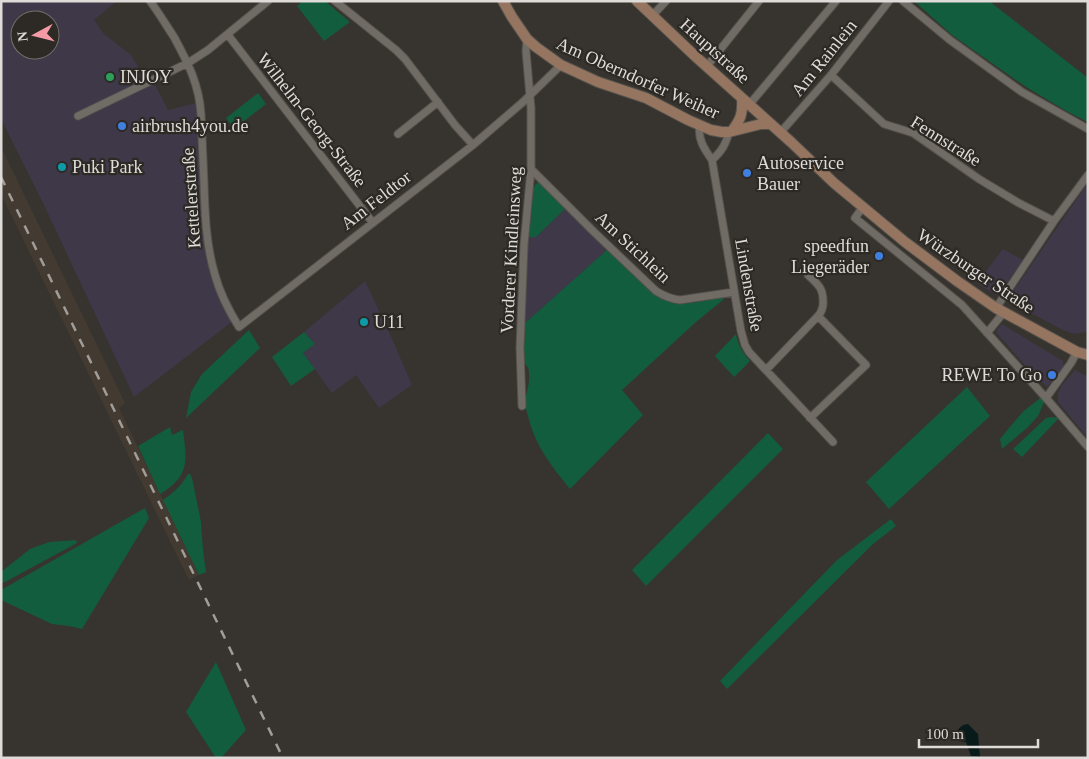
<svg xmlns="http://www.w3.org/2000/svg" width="1089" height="759" font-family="Georgia,serif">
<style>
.commercial{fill:#3e3849;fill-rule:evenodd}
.built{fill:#433b31}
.green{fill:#135d3f}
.water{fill:#091a1b}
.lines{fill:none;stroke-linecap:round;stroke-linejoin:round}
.street-casing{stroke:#54514c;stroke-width:9}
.secondary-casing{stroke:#54514c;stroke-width:12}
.street{stroke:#706b65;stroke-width:7}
.secondary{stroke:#95755f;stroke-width:10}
.rail{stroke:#a19d99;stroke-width:2.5;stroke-dasharray:9 9;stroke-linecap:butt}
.leisure-dot{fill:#2e9e5b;stroke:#2d2924;stroke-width:2}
.shop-dot{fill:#3f7fe0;stroke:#2d2924;stroke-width:2}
.culture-dot{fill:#0f9aa8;stroke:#2d2924;stroke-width:2}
.labels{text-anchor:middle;stroke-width:4.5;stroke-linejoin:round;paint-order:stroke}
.street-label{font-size:18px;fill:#dedbd8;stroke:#2d2924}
.poi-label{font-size:18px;fill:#dedbd8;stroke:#2d2924;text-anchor:start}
</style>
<rect width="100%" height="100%" fill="#37332e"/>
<!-- commercial -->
<path class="commercial" d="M 1,1 L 117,1 L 94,20 L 104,34 L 131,55 L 142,73 L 148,71 L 168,110 L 200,102 L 207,245 L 233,321 L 134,397 L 43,203 L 1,119 ZM 20,20 L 50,20 L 50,50 L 20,50 Z
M 1088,183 L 1088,329 L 1086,332 L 1074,334 L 1063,330 L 1010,302 L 1009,297 Z
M 567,207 L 608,249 L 525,323 L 528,237 L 536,237 Z
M 1003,249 L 1023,260 L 997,296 L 977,283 Z
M 365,281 L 390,334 L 412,385 L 379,408 L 356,375 L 332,393 L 303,353 L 315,344 L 304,332 Z
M 1002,324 L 1063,361 L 1064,369 L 1047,387 L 1031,372 L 1000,337 L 997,333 L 997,329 Z
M 1075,370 L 1088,377 L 1088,438 L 1058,402 L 1058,394 L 1062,385 Z"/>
<!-- built -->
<path class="built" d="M 1,147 L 125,403 L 119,408 L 199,575 L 189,580 L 1,194 Z"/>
<!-- green -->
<path class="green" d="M 303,1 L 325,1 L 350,22 L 324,41 L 297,6 Z
M 914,1 L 989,1 L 1088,78 L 1088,122 L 1068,112 L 1026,87 L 952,35 Z
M 258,93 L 266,104 L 234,129 L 226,118 Z
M 538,182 L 542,182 L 567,207 L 536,237 L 528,237 L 532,191 L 535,185 Z
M 608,249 L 653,294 L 665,300 L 677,304 L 692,303 L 723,297 L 724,299 L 696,322 L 622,390 L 643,415 L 570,489 C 553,468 536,447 529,420 C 528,415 526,410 525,405 C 525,394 530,385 529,375 C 529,364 527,369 524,361 C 520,353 524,333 525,323 Z
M 249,330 L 260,348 L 186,418 L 191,392 L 202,374 Z
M 304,332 L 315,344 L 303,353 L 315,369 L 291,386 L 272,357 Z
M 736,334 C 738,345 743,353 750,361 L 734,377 L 715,356 Z
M 967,387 L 990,416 L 889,509 L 866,482 Z
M 1041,397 L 1045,400 L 1038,416 L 1028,427 L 1002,449 L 1000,439 C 1008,429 1016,419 1025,410 C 1031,405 1036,402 1041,397 Z
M 1052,417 L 1059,418 L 1022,457 L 1013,449 L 1046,418 Z
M 170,427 L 172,435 L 183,430 C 187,461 190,476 160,494 L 138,446 Z
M 768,433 L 783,449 L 646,586 L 632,570 Z
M 188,474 L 190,474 L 192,478 L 201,522 L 203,550 L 206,572 L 199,575 L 163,500 C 173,493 181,486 188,474 Z
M 145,508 L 149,518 L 82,629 L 69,626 L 52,624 L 1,600 L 1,590 Z
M 891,519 L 896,526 L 873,544 L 727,689 L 720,681 L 837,560 Z
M 76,540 L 77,543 L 5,582 L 1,583 L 1,572 L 30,549 L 49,542 Z
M 216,662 L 246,730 L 221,758 L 216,758 L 186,712 Z"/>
<!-- water -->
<path class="water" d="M 968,724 L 978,734 L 980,757 L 971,756 L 966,742 L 959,741 L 955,732 L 963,725 Z"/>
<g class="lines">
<defs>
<path id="street" d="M 150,1 C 159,13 166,25 174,37 C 188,63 199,84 201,114 C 202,137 203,160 204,183 C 205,215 206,245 215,275 C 220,294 229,311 239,327 L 473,145 L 523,102 L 561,65
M 335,1 L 396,50 L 405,59 L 455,125 L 473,145
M 903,1 L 950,40 L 1022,92 L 1088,129
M 652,16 L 666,1
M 228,35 L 373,223
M 707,66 L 759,1
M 831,75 L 884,124 L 913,133 L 979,179 L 1017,202 L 1054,221
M 749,105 L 836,1
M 78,116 L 188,63 L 208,50 L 268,1
M 700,125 C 697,139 705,150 712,160 L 741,331 L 745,345 L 749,352 L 833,442
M 780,133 L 831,75 L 889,1
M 398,134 L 438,102
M 712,160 C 722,151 726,144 729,132
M 531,169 L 594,232 L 656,291 C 664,296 670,299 680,300 L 734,292
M 863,207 L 855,218 L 962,305 L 1046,398 L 1088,447
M 808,275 C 819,285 824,289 823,305 C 822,310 822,312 818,316
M 996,308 L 1054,221 L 1088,175
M 987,333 L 1004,312
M 766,370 L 818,316 L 866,365 L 810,418
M 1046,398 L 1071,363 L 1077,352
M 522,406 L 520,348 L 524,245 L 531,169 L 531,108 L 526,51 L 527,39"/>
<path id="secondary" d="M 503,1 L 512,17 L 527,39 L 536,47 L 561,65 L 598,82 L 646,98 L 688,120 L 711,130 L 722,132 L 729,132 L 761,124 L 771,124
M 637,1 L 695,56 L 791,142 L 834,183 L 905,242 L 957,281 L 996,308 L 1077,352 L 1088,355
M 732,131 C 741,119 743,113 742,98"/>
</defs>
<!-- street casing -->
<use href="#street" class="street-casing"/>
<!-- secondary casing -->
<use href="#secondary" class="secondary-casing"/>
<!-- street -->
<use href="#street" class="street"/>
<!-- secondary -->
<use href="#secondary" class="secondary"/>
<!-- rail -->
<path class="rail" d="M 1,177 L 283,758"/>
</g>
<!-- markers -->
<circle class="leisure-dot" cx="110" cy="77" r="5"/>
<g class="shop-dot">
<circle cx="122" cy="126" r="5"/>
<circle cx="747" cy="173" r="5"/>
<circle cx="879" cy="256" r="5"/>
<circle cx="1052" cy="375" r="5"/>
</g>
<g class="culture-dot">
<circle cx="62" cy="167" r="5"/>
<circle cx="364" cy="322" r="5"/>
</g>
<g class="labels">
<!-- street labels -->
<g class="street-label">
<text transform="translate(715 51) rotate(42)" y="6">Hauptstraße</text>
<text transform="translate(824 58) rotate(-51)" y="6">Am Rainlein</text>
<text transform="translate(638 78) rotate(24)" y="6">Am Oberndorfer Weiher</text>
<text transform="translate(312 120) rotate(52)" y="6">Wilhelm-Georg-Straße</text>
<text transform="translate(946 141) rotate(32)" y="6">Fennstraße</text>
<text transform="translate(191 198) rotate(-94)" y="6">Kettelerstraße</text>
<text transform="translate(376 200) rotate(-38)" y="6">Am Feldtor</text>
<text transform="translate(633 247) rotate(43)" y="6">Am Stichlein</text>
<text transform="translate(511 250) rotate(-87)" y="6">Vorderer Kindleinsweg</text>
<text transform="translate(976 271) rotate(34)" y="6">Würzburger Straße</text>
<text transform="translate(749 285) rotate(80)" y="6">Lindenstraße</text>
</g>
<!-- poi labels -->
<g class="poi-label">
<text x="120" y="83">INJOY</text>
<text x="132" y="132">airbrush4you.de</text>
<text x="757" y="169">Autoservice<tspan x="757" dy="21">Bauer</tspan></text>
<text x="72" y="173">Puki Park</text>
<text x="869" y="252" text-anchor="end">speedfun<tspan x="869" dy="21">Liegeräder</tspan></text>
<text x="374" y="328">U11</text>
<text x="1042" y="381" text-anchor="end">REWE To Go</text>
</g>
</g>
<!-- border -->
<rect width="1089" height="759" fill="none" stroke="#dedbd8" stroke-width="5"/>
<!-- north arrow -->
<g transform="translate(35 35) rotate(263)"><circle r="24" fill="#2d2924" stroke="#74706c"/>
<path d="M0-4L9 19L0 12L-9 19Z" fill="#f39aa7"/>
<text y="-8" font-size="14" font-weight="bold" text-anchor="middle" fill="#dedbd8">N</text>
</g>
<!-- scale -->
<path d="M919 739v8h119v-8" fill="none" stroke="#dedbd8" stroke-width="2.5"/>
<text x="926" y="739" font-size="15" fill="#dedbd8" stroke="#2d2924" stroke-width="4" paint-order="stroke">100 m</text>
</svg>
